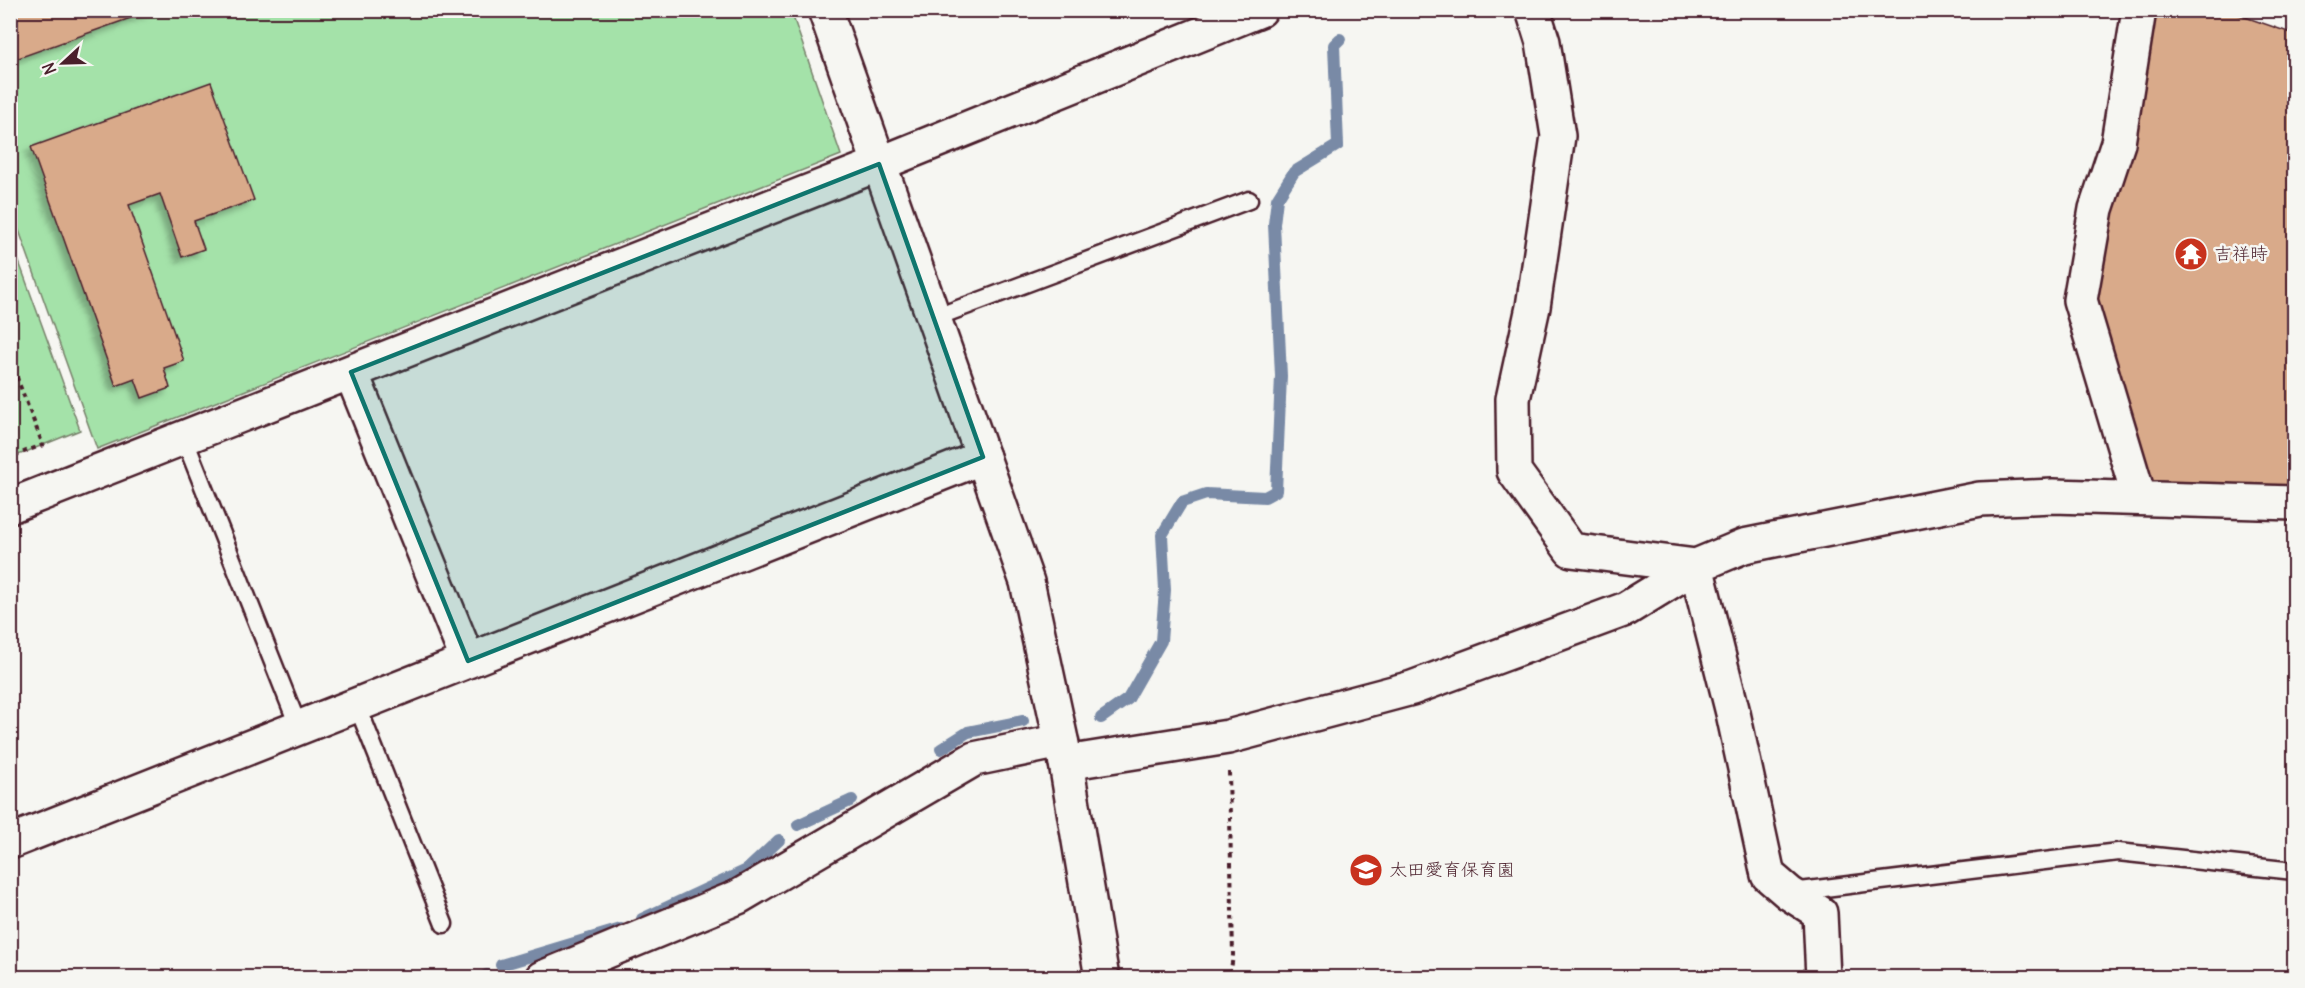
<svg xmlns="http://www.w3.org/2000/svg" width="2305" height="988" font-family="Delius,'Klee One',sans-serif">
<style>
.green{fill:#a4e2a9;stroke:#77806a;stroke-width:1.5}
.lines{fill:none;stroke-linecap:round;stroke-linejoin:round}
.stream{stroke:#798aa6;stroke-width:12}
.building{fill:#d9aa8a;stroke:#4a1f2b;stroke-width:1.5;filter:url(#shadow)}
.lane-casing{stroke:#4a1f2b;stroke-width:21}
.street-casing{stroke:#4a1f2b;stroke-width:38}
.secondary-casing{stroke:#4a1f2b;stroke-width:38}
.path{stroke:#4a1f2b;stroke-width:4;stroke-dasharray:4.5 4.5;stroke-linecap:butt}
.lane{stroke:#f6f6f2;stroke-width:16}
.street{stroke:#f6f6f2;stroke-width:33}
.secondary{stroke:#f6f6f2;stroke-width:33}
.marked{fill:#0f766e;fill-opacity:0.2;stroke:#0f766e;stroke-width:4.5;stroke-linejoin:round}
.labels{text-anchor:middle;stroke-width:5;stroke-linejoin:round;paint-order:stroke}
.poi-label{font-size:18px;fill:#4a1f2b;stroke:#f6f6f2;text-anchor:start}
</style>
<defs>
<filter id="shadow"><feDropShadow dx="-5.5" dy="5.5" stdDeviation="3" flood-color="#0004"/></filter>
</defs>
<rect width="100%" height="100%" fill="#f6f6f2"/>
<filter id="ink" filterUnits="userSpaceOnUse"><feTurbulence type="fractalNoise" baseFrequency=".0167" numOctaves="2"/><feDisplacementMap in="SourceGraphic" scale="12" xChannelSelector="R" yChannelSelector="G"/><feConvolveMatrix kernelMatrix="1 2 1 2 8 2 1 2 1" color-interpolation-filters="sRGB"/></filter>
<g filter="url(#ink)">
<!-- green -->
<path class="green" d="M 10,11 L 791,11 L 841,155 L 97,449 L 11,208 Z
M 10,237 L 80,430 L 11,458 L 10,458 Z"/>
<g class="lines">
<!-- stream -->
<path class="stream" d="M 1101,718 L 1128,699 L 1161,641 L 1165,590 L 1162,535 L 1182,502 L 1206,494 L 1265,497 L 1276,491 L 1281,376 L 1274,224 L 1277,199 L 1294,172 L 1338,145 L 1334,45 L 1340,39
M 941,749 L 968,732 L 1023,721
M 798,825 L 852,800
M 642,919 L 747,870 L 779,840
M 501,965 L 621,929
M 482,978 L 487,975"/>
</g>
<!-- building -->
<path class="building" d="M 10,10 L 153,10 L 10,61 Z
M 2139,10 L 2225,10 L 2294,34 L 2294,503 L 2139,497 L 2080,300 Z
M 211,82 L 254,200 L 194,221 L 204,249 L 182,257 L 160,194 L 129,205 L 184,361 L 164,368 L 170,388 L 142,398 L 135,379 L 116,386 L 31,147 Z"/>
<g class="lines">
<defs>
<path id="lane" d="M 934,318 L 1249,200
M 184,438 L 299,728
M 357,705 L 444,924
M 1792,892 L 2118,852 L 2294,871"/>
<path id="street" d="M 1533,10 L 1543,42 L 1558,136 L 1533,307 L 1513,399 L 1514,471 L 1571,550 L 1696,566
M 351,372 L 468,661
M 2139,497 L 2080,300 L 2096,209 L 2118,143 L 2139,10
M 10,506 L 879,164 L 1260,10
M 1696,566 L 1733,713 L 1768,875 L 1789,893 L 1820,913 L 1823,978
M 1066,763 L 1228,737 L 1412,688 L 1626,609 L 1696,566 L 1744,546 L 1980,499 L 2053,496 L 2294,503
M 10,842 L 983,457
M 542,978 L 738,897 L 974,759 L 1061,741"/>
<path id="secondary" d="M 825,10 L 1027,582 L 1066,763 L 1102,978"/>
</defs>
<!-- lane casing -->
<use href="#lane" class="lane-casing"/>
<!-- street casing -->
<use href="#street" class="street-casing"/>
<!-- secondary casing -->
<use href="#secondary" class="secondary-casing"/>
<!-- path -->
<path class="path" d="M 10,360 L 43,445 L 10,457
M 1229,772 L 1233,955 L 1230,978"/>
<!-- lane -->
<use href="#lane" class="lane"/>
<!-- street -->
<use href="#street" class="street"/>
<!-- secondary -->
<use href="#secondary" class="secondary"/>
</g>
</g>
<!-- marked area -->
<path class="marked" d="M 879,164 L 983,457 L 468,661 L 351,372 Z"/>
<!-- icons -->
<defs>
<symbol id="temple-disc" viewBox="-11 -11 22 22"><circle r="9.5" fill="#c8321e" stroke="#f6f6f2"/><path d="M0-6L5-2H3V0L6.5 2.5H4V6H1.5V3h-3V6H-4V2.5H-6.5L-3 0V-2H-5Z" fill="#fff"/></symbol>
<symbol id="school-disc" viewBox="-11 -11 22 22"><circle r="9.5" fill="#c8321e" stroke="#f6f6f2"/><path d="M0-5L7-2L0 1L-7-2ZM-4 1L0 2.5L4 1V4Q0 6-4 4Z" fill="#fff"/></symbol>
</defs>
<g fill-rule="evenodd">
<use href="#temple-disc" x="2172" y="235" width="38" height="38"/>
<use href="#school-disc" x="1347" y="851" width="38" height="38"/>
</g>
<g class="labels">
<!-- poi labels -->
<g class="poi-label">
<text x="2214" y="260">吉祥時</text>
<text x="1389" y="876">太田愛育保育園</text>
</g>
</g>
<!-- margin -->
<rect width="2305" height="988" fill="none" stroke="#f6f6f2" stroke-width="36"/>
<rect x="18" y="18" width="2269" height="952" fill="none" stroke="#4a1f2b" stroke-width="2" filter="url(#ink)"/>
<!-- north arrow -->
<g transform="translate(63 63) rotate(248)" stroke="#f6f6f2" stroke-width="4.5" paint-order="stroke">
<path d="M0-4.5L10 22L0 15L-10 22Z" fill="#4a1f2b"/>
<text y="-9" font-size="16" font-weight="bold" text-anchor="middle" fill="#4a1f2b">N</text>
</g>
</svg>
